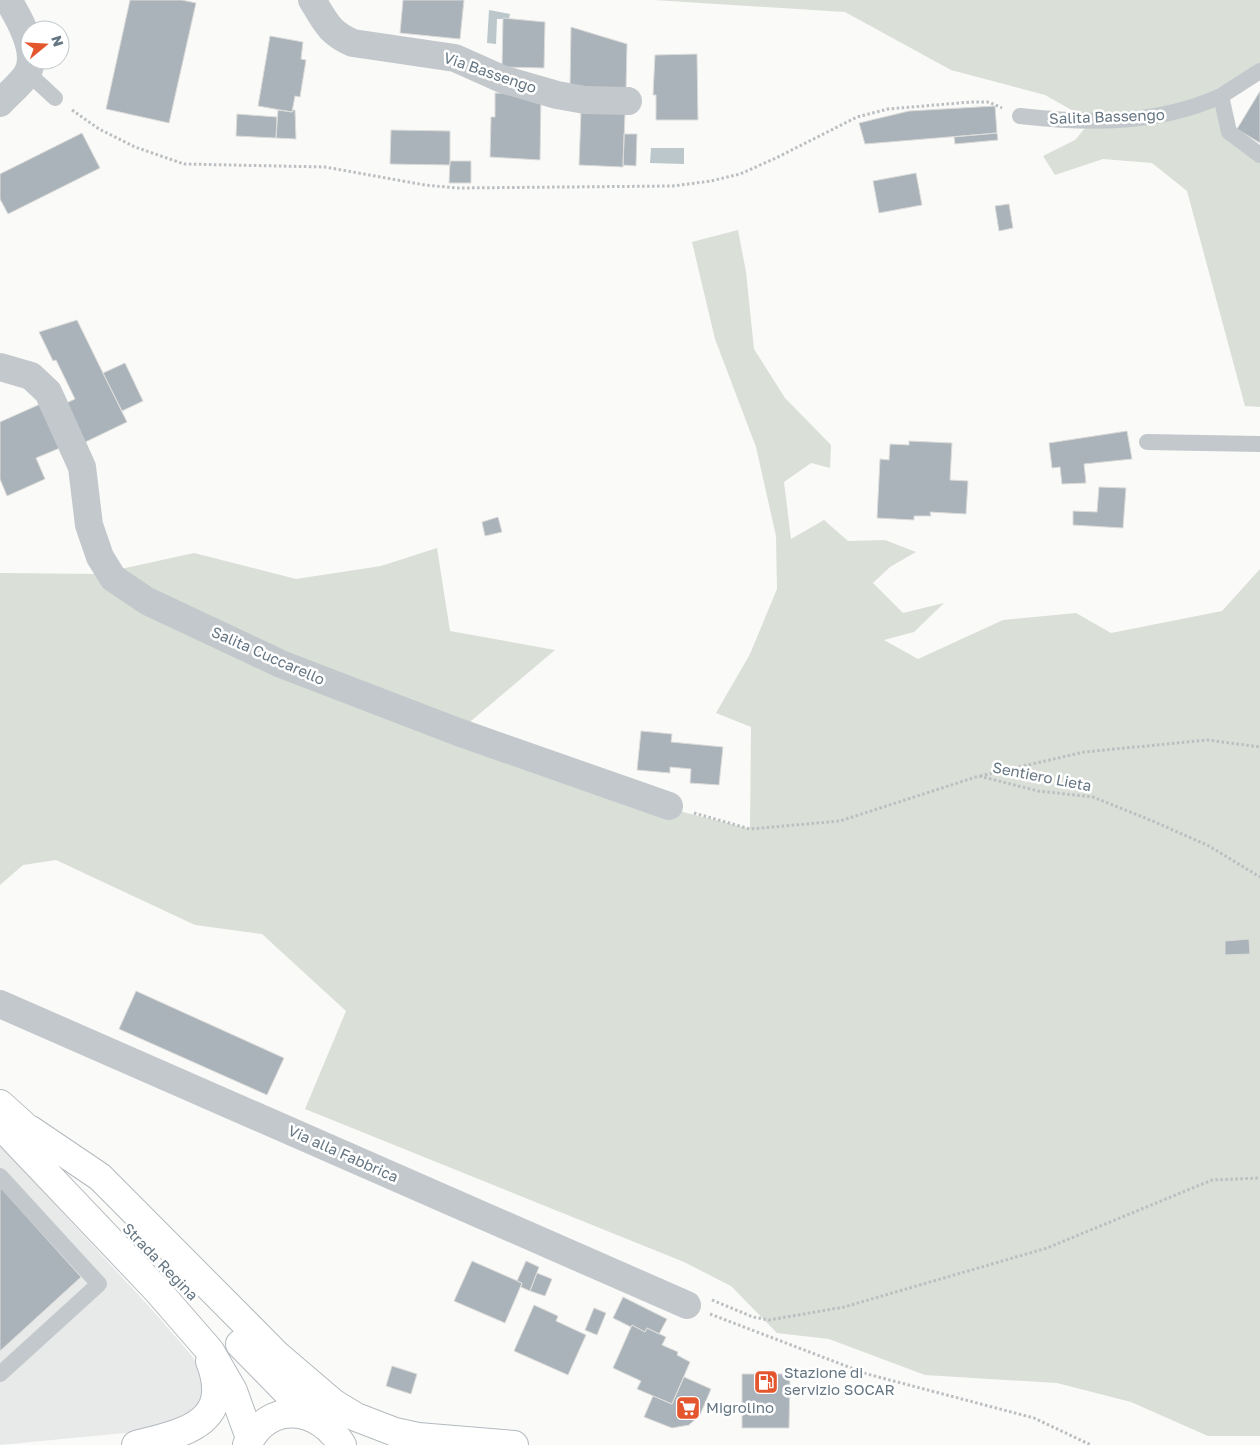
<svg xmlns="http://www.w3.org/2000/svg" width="1260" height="1445" font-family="'Golos Text',sans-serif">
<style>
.built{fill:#e8e9e9}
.green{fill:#dadfd7}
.water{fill:#bbc7cb}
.building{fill:#aab3b9;stroke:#dcdcda}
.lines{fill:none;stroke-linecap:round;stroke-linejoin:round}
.secondary-casing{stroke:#b3babf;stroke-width:30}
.path{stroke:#bbbfc2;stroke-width:3;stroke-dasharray:2.5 2.5;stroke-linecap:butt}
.lane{stroke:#c3c8cc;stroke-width:16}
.street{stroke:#c3c8cc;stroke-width:28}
.secondary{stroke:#fff;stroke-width:28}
.labels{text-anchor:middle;stroke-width:5;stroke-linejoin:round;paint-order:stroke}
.street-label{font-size:15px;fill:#657683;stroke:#fff}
.poi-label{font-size:15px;fill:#657683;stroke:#fff;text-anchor:start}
</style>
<rect width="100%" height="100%" fill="#fafaf8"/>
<!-- built -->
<path class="built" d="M 0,1145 L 155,1313 L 192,1356 L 200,1370 L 203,1386 L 202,1398 L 195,1411 L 166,1429 L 0,1445 Z"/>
<!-- green -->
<path class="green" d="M 654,0 L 1260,0 L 1260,71 L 1222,96 L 1229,132 L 1260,155 L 1260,407 L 1245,406 L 1187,191 L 1152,163 L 1103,159 L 1055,175 L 1043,156 L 1075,140 L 1091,121 L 1045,95 L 951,70 L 845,12 Z
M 738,230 L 746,272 L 754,349 L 785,398 L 831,445 L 830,468 L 811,463 L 784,482 L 791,539 L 824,520 L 848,541 L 885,540 L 916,552 L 890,567 L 873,583 L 903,613 L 944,603 L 914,632 L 884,640 L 918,659 L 1003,620 L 1076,613 L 1111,633 L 1222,611 L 1260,569 L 1260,1436 L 1208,1436 L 1131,1402 L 1057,1383 L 925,1375 L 829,1339 L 777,1333 L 731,1286 L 684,1262 L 305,1109 L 346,1011 L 262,934 L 195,925 L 56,860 L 23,865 L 0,885 L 0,573 L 98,574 L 194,553 L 296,579 L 381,566 L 437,548 L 450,631 L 555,650 L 458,732 L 628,798 L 750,829 L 751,727 L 716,713 L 750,654 L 777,589 L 776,536 L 756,447 L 715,339 L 692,242 Z"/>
<!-- water -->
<path class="water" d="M 489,10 L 510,14 L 509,19 L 497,19 L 496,44 L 487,43 Z
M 651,148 L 684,148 L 684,164 L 650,163 Z"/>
<!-- building -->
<path class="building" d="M 130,0 L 182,0 L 196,3 L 169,123 L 106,109 Z
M 403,0 L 464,0 L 460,39 L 400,33 Z
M 503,18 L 545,22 L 544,68 L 502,67 Z
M 571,27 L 627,44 L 626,89 L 570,86 Z
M 270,36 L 303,42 L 301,59 L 306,60 L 300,97 L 295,96 L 292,112 L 258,106 Z
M 697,54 L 698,120 L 656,120 L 656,95 L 653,95 L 655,55 Z
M 1260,91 L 1260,143 L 1237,129 Z
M 495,93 L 541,94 L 540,160 L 490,157 L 491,117 L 495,117 Z
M 995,106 L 997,133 L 865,144 L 859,123 L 909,111 Z
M 278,110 L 292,112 L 293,110 L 295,110 L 296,139 L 276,138 Z
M 581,112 L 625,114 L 623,167 L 579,165 Z
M 237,114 L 277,117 L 276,138 L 236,136 Z
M 391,130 L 450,131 L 450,165 L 390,164 Z
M 82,133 L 100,168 L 8,214 L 0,199 L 0,174 Z
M 997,133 L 998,140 L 955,144 L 954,137 Z
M 624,134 L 637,134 L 636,166 L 623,165 Z
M 450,161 L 471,161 L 471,183 L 449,183 Z
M 916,173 L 922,205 L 879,213 L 873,181 Z
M 1009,204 L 1013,228 L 999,231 L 995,206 Z
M 77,320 L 127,422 L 77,446 L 58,407 L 75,399 L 56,360 L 53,361 L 39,332 Z
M 125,363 L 143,401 L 122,411 L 103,373 Z
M 47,401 L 67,445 L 36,458 L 45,479 L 7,496 L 0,479 L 0,422 Z
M 1127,431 L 1132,459 L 1084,464 L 1086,483 L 1062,484 L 1060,467 L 1052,468 L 1049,443 Z
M 909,441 L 952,443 L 950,480 L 968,481 L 966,514 L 930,512 L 931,516 L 914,516 L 914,520 L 877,518 L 880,459 L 889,460 L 890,444 L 909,445 Z
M 1099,487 L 1126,488 L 1123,528 L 1073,525 L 1073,511 L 1097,512 Z
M 498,517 L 502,532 L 485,536 L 482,522 Z
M 641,731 L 672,734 L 671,742 L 723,747 L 719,785 L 690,783 L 691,769 L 670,767 L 670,773 L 637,770 Z
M 1249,939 L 1250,954 L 1225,955 L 1225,941 Z
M 136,991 L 284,1058 L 267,1095 L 119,1029 Z
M 0,1187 L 81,1277 L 0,1351 Z
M 472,1261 L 522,1283 L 505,1323 L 454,1301 Z
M 526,1261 L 539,1267 L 530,1291 L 521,1287 L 522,1283 L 517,1281 Z
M 537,1273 L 552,1279 L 545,1296 L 530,1291 Z
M 623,1297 L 667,1319 L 659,1334 L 647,1328 L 645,1332 L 632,1325 L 631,1327 L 613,1318 Z
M 534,1305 L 558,1316 L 556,1321 L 586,1335 L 568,1375 L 514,1351 Z
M 594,1308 L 606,1313 L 597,1335 L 585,1330 Z
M 632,1325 L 645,1332 L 647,1328 L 666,1337 L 662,1345 L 678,1352 L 677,1355 L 690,1362 L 672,1404 L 637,1389 L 641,1381 L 613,1368 Z
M 392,1366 L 417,1374 L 411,1394 L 386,1386 Z
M 742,1374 L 790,1374 L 789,1428 L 742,1428 Z
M 684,1377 L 711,1389 L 700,1415 L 689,1425 L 672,1428 L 644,1417 L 653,1396 L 672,1404 Z"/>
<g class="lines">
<defs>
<path id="secondary" d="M 0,1104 L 42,1142
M 4,1129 L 157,1290 L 210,1351 L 233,1391 L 250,1438
M 29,1129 L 100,1177 L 278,1356 L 333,1403 L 356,1417 L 395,1432 L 418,1437 L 514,1445
M 240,1344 L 286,1391 L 320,1420
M 136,1445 C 183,1433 234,1424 210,1361
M 247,1445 C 269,1400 318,1406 342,1445"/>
</defs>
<!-- secondary casing -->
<use href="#secondary" class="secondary-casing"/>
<!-- path -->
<path class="path" d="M 72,110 L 99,129 L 135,147 L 184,164 L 325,167 L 425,185 L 457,188 L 673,186 L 711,181 L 740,174 L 776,158 L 857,117 L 888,109 L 971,102 L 989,102 L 1002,108
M 980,776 L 1084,752 L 1208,740 L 1260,747
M 694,813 L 750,829 L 840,821 L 979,776 L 1038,791 L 1093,797 L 1155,822 L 1209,846 L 1260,877
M 712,1300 L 753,1317 L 769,1320 L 844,1307 L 1047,1248 L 1212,1180 L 1260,1178
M 710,1314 L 867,1374 L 1034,1418 L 1091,1445"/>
<!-- lane -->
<path class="lane" d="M 1260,71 L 1221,96 L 1229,132 L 1260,155
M 28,73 L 55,98
M 1020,116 C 1090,124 1156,125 1221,96
M 1147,442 L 1260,444
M 0,1176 L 99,1284 L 0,1374"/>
<!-- street -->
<path class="street" d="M 312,0 C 325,21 329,33 353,43 L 455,58 L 502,79 L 557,95 L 585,100 L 628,101
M 0,103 C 8,94 21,84 27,74 C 39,53 19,18 8,0
M 0,367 L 31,376 L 48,392 L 82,467 L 89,525 L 100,557 L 113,578 L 147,601 L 281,664 L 458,732 L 669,806
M 0,1004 L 687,1305"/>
<!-- secondary -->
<use href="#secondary" class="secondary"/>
</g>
<!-- icons -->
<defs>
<symbol id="fuel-square" viewBox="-11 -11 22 22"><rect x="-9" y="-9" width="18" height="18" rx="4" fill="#e4572e" stroke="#fff"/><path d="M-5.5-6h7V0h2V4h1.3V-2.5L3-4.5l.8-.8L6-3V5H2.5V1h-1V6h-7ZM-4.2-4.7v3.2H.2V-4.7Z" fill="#fff"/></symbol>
<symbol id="supermarket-square" viewBox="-11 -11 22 22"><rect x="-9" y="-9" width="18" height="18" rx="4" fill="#e4572e" stroke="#fff"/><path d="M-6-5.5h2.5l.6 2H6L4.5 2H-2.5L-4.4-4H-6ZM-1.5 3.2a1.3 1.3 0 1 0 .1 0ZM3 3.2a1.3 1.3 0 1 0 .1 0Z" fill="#fff"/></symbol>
</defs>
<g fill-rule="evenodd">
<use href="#fuel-square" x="752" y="1368" width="28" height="28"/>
<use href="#supermarket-square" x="674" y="1394" width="28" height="28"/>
</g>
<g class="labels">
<!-- street labels -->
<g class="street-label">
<text transform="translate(490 73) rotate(19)" y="5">Via Bassengo</text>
<text transform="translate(1107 117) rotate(-2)" y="5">Salita Bassengo</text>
<text transform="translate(268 656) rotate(24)" y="5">Salita Cuccarello</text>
<text transform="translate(1042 777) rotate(11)" y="5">Sentiero Lieta</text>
<text transform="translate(343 1154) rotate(24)" y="5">Via alla Fabbrica</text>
<text transform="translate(160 1262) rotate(46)" y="5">Strada Regina</text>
</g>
<!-- poi labels -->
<g class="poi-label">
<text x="784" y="1378">Stazione di<tspan x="784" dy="17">servizio SOCAR</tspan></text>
<text x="706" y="1413">Migrolino</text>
</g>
</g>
<!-- north arrow -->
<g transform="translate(45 45) rotate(72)"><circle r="24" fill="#ffffff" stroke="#c1c8cd"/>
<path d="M0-4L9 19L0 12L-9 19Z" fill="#e4572e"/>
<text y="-8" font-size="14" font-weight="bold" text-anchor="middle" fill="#657683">N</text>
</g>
</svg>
